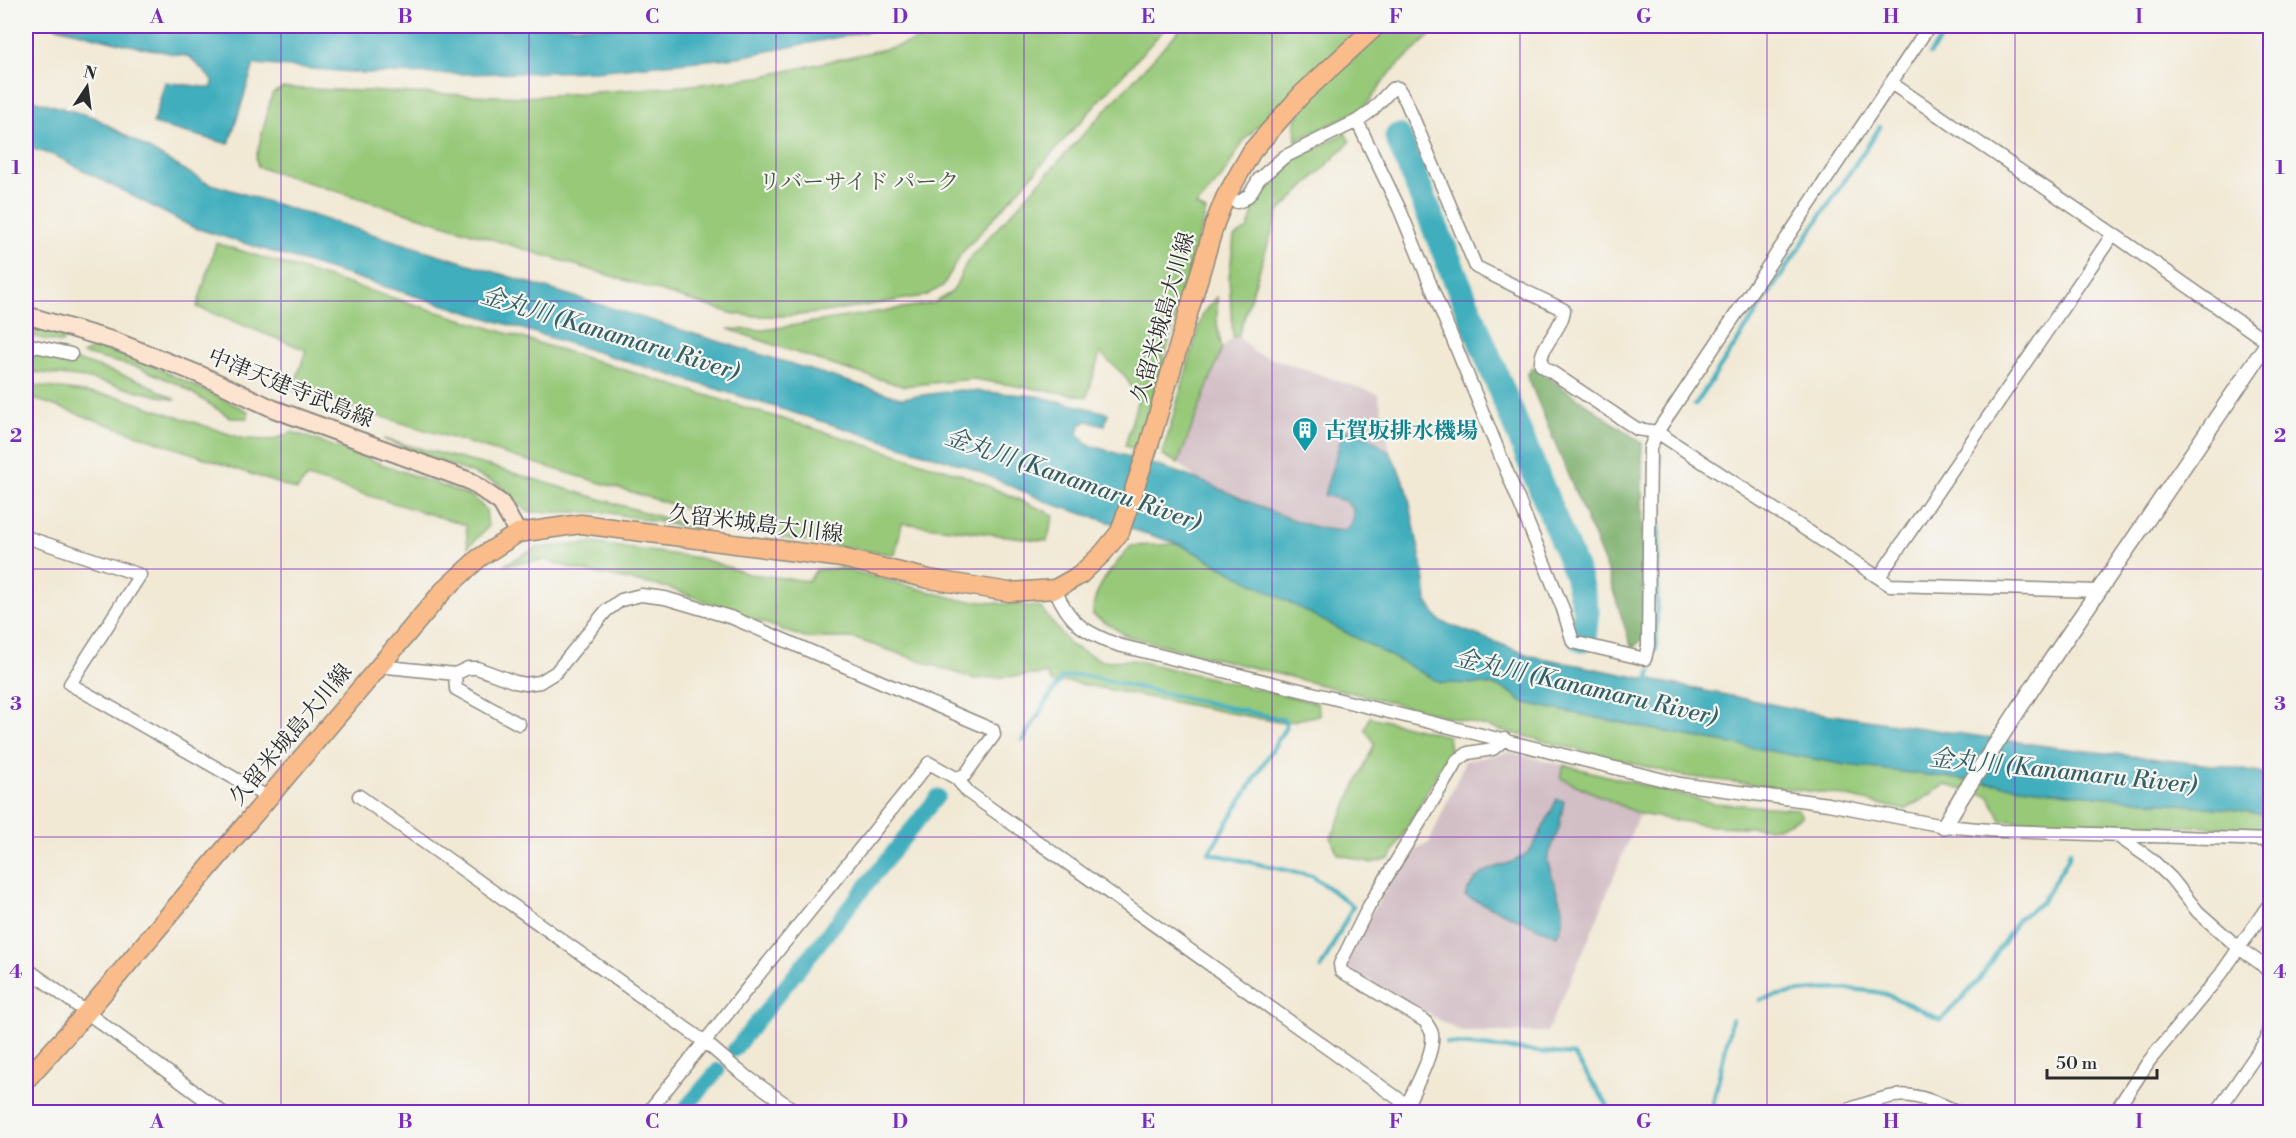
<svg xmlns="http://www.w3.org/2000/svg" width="2296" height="1138" font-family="'Libre Bodoni','Noto Serif JP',serif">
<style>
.industrial{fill:#d2bec5}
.green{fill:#97c979;stroke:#617a52;stroke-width:1.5}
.forest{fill:#79ad69;stroke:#526c4a;stroke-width:1.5}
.water{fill:#40aebd;stroke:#366c74;stroke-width:1.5}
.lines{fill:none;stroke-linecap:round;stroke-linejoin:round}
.stream{stroke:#40aebd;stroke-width:4.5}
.canal{stroke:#40aebd;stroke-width:15}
.river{stroke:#40aebd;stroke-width:27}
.minor-casing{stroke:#8e8a80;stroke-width:15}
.tertiary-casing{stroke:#8e8a80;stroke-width:18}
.secondary-casing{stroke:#8e8a80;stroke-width:20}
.primary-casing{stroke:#8e8a80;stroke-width:21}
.minor{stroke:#fff;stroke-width:12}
.tertiary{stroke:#fff;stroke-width:15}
.secondary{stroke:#fde4d0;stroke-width:16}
.primary{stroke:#f9bc8a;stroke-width:18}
.grid{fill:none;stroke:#7b2cbf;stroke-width:1.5;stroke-opacity:0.55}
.labels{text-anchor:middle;stroke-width:4.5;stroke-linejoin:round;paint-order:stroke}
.park-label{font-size:22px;fill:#4b5a42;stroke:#f6f6f2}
.street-label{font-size:22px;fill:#2b2b2b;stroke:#f6f6f2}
.culture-label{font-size:22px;font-weight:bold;fill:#0d838f;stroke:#f6f6f2;text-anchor:start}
.water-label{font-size:24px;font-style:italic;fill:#335f65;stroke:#f6f6f2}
.neatline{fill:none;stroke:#7b2cbf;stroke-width:2}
.grid-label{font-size:20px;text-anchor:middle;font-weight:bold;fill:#7b2cbf}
</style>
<rect width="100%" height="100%" fill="#f6f6f2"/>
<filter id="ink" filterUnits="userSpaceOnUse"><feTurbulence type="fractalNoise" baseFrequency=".0167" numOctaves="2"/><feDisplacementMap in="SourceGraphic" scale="12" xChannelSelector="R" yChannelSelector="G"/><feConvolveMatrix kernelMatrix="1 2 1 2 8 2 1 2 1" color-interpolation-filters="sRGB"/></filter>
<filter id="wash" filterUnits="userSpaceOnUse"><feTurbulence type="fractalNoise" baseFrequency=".008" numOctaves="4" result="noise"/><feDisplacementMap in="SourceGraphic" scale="24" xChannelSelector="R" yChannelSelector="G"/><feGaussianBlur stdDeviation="1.35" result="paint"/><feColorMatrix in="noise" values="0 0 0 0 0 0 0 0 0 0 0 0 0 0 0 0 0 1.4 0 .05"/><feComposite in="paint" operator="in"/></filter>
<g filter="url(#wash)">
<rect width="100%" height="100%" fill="#f2e9d5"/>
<!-- industrial -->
<path class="industrial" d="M 1238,336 L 1255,353 L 1378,394 L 1391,454 L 1369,437 L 1344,429 L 1324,495 L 1345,501 L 1353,509 L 1353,520 L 1348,529 L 1337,532 L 1281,515 L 1197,479 L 1178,463 L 1222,349 L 1233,337 Z
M 1509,752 L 1564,765 L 1562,778 L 1639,814 L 1590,936 L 1547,1032 L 1461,1032 L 1344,966 L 1374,909 L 1410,853 L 1429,843 L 1465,761 Z"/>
<!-- green -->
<path class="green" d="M 967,26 L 1167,26 L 961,254 L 943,286 L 925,296 C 867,304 786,324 731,313 L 258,167 L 256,158 L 272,94 L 282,88 L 524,97 L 684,86 L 759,77 L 894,47 Z
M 1183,26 L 1361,26 L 1244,140 L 1222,177 L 1196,206 L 1206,211 L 1138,450 L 1125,446 L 1138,399 L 1125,376 L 1100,353 L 1087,397 L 973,379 L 903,386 L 835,366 L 728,329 L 764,330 L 934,303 L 953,291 L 968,260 Z
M 1389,26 L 1440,26 L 1389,74 L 1364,108 L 1296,141 L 1295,121 L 1308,100 Z
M 1345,133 L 1350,142 L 1278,213 L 1238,336 L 1233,337 L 1229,278 L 1234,237 L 1248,229 L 1258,195 L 1286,164 Z
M 216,243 L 963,475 L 1054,515 L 1047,541 L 902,523 L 895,555 L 783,538 L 293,390 L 306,350 L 197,307 Z
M 1217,296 L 1217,324 L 1222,349 L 1178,463 L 1162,455 L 1203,313 Z
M 26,324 L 64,336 L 62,343 L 26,335 Z
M 95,347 L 138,359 L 248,411 L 248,418 L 231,418 L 180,385 L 140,368 L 83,354 Z
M 26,349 L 82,362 L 141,381 L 176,400 L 85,378 L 26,371 Z
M 26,384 L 119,397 L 244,439 L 273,440 L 293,432 L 473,497 L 486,510 L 488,527 L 468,547 L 466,525 L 307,477 L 297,490 L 26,396 Z
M 383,439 L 493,467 L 707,531 L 604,512 L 528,512 L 497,483 Z
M 591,543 L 700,558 L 749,574 L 809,581 L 816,570 L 841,568 L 961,600 L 1040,607 L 1070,645 L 1102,661 L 1133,660 L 1317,703 L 1320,715 L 1283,723 L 1069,682 L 1052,683 L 1047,674 L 974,679 L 853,638 L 805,638 L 669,588 L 574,569 L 546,560 L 504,565 L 536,548 Z
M 1179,544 L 1441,683 C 1467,684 1505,679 1521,702 L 1656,730 L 1847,765 L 2069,793 L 2238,810 L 2270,816 L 2270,829 L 2001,820 L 1989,796 L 1945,785 L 1905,810 L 1834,794 L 1683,776 L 1127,636 L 1093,615 C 1092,587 1114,567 1131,546 Z
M 1370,717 L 1448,736 L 1450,750 L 1390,858 L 1372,863 L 1338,854 L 1331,838 L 1375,743 L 1365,730 Z
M 1564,765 L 1713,803 L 1798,809 L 1802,817 L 1778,828 L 1709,826 L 1639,814 L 1561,778 Z"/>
<!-- forest -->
<path class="forest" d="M 1533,367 L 1642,443 L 1643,638 L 1632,649 L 1604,562 L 1527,375 Z"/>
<!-- water -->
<path class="water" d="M 53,26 L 894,26 L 739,57 L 595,71 L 465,74 L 362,73 L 254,64 L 229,144 L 153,124 L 165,82 L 212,88 L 213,81 L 190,57 L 124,44 Z
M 26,98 L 94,117 L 205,182 L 901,398 L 960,390 L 1037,396 L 1108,413 L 1105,425 L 1087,421 L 1080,425 L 1078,434 L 1086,444 C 1122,455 1160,465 1196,479 C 1229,491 1317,538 1348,529 L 1353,520 L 1353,509 L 1345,501 L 1324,495 L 1344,429 L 1369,437 L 1391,454 L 1407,489 L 1425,581 L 1427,602 L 1440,621 L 1532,656 L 1805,711 L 2053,747 L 2228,767 L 2270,775 L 2270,816 L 2238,810 L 2069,793 L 1847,765 L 1656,730 L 1521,702 C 1505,679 1467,684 1441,683 L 1179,544 L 1052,504 L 966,466 L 192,227 L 56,156 L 26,147 Z
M 1557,799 L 1564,801 L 1559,828 L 1547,860 L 1563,911 L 1563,921 L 1557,936 L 1465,896 C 1482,859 1503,873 1528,852 C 1535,847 1552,809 1557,799 Z"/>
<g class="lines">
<!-- stream -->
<path class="stream" d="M 1930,54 L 1949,26
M 1695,405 L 1880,127
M 1656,650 L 1660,457
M 1647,683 L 1651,671
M 1023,740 L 1061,678 L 1082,675 L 1285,720 L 1286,727 L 1209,853 L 1312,876 L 1353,906 L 1321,968
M 1760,1000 C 1793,990 1842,986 1876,992 C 1894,995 1924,1012 1941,1020 L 1979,980 L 2019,918 L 2041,903 L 2068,859 L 2070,851
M 1446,1043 L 1574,1055 L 1612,1112
M 1711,1112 L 1732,1019
M 1816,1112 L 1817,1112"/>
<!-- canal -->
<path class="canal" d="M 734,1050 L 938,796
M 682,1112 L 718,1070"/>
<!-- river -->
<path class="river" d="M 1398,137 L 1577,575 L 1586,611 L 1583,639"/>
</g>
</g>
<g filter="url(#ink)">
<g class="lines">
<defs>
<path id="minor" d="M 1929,26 L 1657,432 L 1890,585 L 2099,591
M 1891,83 L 2113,234 L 2269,343
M 1225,198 L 1237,202 L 1243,200 L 1250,194 L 1259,179 L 1284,157 L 1357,121 L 1371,111 L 1392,89 L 1398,88 L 1406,101 L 1476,267 L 1564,310 C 1562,330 1539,346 1541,365 L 1637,429 L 1657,432 L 1650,448 L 1648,646 L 1645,659 L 1573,642 L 1563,609 L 1400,210 L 1357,121
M 26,344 L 71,354
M 26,537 L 140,575 L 70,684 L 269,798
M 1879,577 L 2113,234
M 1055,589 C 1069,623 1084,632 1118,645 L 1680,784 L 1828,804 L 1944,826 L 2001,831 L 2270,840
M 378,666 L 455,674 L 468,668 L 477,668 L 515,682 L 526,684 L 540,682 L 556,672 L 606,611 L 621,600 L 641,595 L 665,598 L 733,618 L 993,730 L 994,735 L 965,775 L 956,778 L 969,793 L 1417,1112
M 455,674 L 456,689 L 519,724
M 359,796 L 705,1042 L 739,1071 L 797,1112
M 2119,837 L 2151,859 L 2171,878 L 2198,912 L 2239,948 L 2260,963 L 2269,972 L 2270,977
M 26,968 L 222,1112
M 1404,1111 C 1412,1093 1435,1054 1432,1034 C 1431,1029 1427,1025 1425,1021 L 1341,971 L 1340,964 L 1369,906 L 1457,761 L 1468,753 L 1493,749 L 1505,739
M 648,1112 L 929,763 L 956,778
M 1841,1112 C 1897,1094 1903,1086 1958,1112
M 2115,1112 L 2149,1061 L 2221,974 L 2270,903
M 2217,1112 L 2267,1039 L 2270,1020"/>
<path id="tertiary" d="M 1944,826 L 1962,796 L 2041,675 L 2270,340"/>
<path id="secondary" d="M 26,315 L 115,341 L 201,375 L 274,409 L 470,481 L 501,503 L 518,533"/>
<path id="primary" d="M 26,1080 L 87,1012 L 443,591 L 479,558 L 518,533 L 581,524 L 842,558 L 929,579 L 1009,592 L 1055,589 L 1080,575 L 1103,553 L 1120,532 L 1150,442 L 1215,223 L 1225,198 L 1252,151 L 1302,94 L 1376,26"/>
</defs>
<!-- minor casing -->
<use href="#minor" class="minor-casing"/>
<!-- tertiary casing -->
<use href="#tertiary" class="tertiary-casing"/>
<!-- secondary casing -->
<use href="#secondary" class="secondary-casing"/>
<!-- primary casing -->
<use href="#primary" class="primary-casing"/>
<!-- minor -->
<use href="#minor" class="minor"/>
<!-- tertiary -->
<use href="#tertiary" class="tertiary"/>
<!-- secondary -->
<use href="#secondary" class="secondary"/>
<!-- primary -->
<use href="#primary" class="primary"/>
</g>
</g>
<!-- grid -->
<path class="grid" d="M 281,26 L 281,1112M 529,26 L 529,1112M 776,26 L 776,1112M 1024,26 L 1024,1112M 1272,26 L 1272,1112M 1520,26 L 1520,1112M 1767,26 L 1767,1112M 2015,26 L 2015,1112M 26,301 L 2270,301M 26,569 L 2270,569M 26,837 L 2270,837"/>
<!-- icons -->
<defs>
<symbol id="building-pin" viewBox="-11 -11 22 30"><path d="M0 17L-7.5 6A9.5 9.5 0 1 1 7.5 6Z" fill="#0f9aa8" stroke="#f6f6f2"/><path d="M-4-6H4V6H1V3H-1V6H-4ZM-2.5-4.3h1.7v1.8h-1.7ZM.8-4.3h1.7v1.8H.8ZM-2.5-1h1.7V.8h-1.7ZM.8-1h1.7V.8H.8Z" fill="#fff"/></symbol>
</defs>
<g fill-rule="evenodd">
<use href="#building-pin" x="1290" y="415" width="30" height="40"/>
</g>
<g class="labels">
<!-- park labels -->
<g class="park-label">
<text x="859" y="189">リバーサイド パーク</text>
</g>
<!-- street labels -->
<g class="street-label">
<text transform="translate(1162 317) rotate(-74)" y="8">久留米城島大川線</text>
<text transform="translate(291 387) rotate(22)" y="8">中津天建寺武島線</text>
<text transform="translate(756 523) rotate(7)" y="8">久留米城島大川線</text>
<text transform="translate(290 734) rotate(-50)" y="8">久留米城島大川線</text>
</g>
<!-- culture labels -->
<g class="culture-label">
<text x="1324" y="438">古賀坂排水機場</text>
</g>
<!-- water labels -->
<g class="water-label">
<text transform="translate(610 333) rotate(17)" y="8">金丸川 (Kanamaru River)</text>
<text transform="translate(1073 479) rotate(19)" y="8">金丸川 (Kanamaru River)</text>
<text transform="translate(1586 687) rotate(13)" y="8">金丸川 (Kanamaru River)</text>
<text transform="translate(2063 771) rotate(6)" y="8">金丸川 (Kanamaru River)</text>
</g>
</g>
<!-- margin -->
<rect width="2296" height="1138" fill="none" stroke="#f6f6f2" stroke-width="66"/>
<!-- north arrow -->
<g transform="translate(87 87) rotate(13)" stroke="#f6f6f2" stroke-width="4.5" paint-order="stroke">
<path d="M0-4.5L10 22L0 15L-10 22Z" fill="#2b2b2b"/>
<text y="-9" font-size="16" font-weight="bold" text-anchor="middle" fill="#2b2b2b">N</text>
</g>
<!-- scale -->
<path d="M2047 1069v9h110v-9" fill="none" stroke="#2b2b2b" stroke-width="3"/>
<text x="2056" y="1069" font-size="18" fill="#2b2b2b" stroke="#f6f6f2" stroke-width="4.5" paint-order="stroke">50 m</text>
<rect x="33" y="33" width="2230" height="1072" class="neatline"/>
<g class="grid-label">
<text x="157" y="23">A</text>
<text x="405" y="23">B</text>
<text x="652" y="23">C</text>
<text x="900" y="23">D</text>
<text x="1148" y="23">E</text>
<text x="1396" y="23">F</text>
<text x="1644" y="23">G</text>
<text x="1891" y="23">H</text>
<text x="2139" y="23">I</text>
<text x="16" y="174">1</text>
<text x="2280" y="174">1</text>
<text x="16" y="442">2</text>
<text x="2280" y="442">2</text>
<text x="16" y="710">3</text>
<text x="2280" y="710">3</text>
<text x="16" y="978">4</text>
<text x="2280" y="978">4</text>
<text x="157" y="1128">A</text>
<text x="405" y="1128">B</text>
<text x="652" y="1128">C</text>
<text x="900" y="1128">D</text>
<text x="1148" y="1128">E</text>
<text x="1396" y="1128">F</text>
<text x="1644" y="1128">G</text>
<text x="1891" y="1128">H</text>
<text x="2139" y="1128">I</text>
</g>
</svg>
